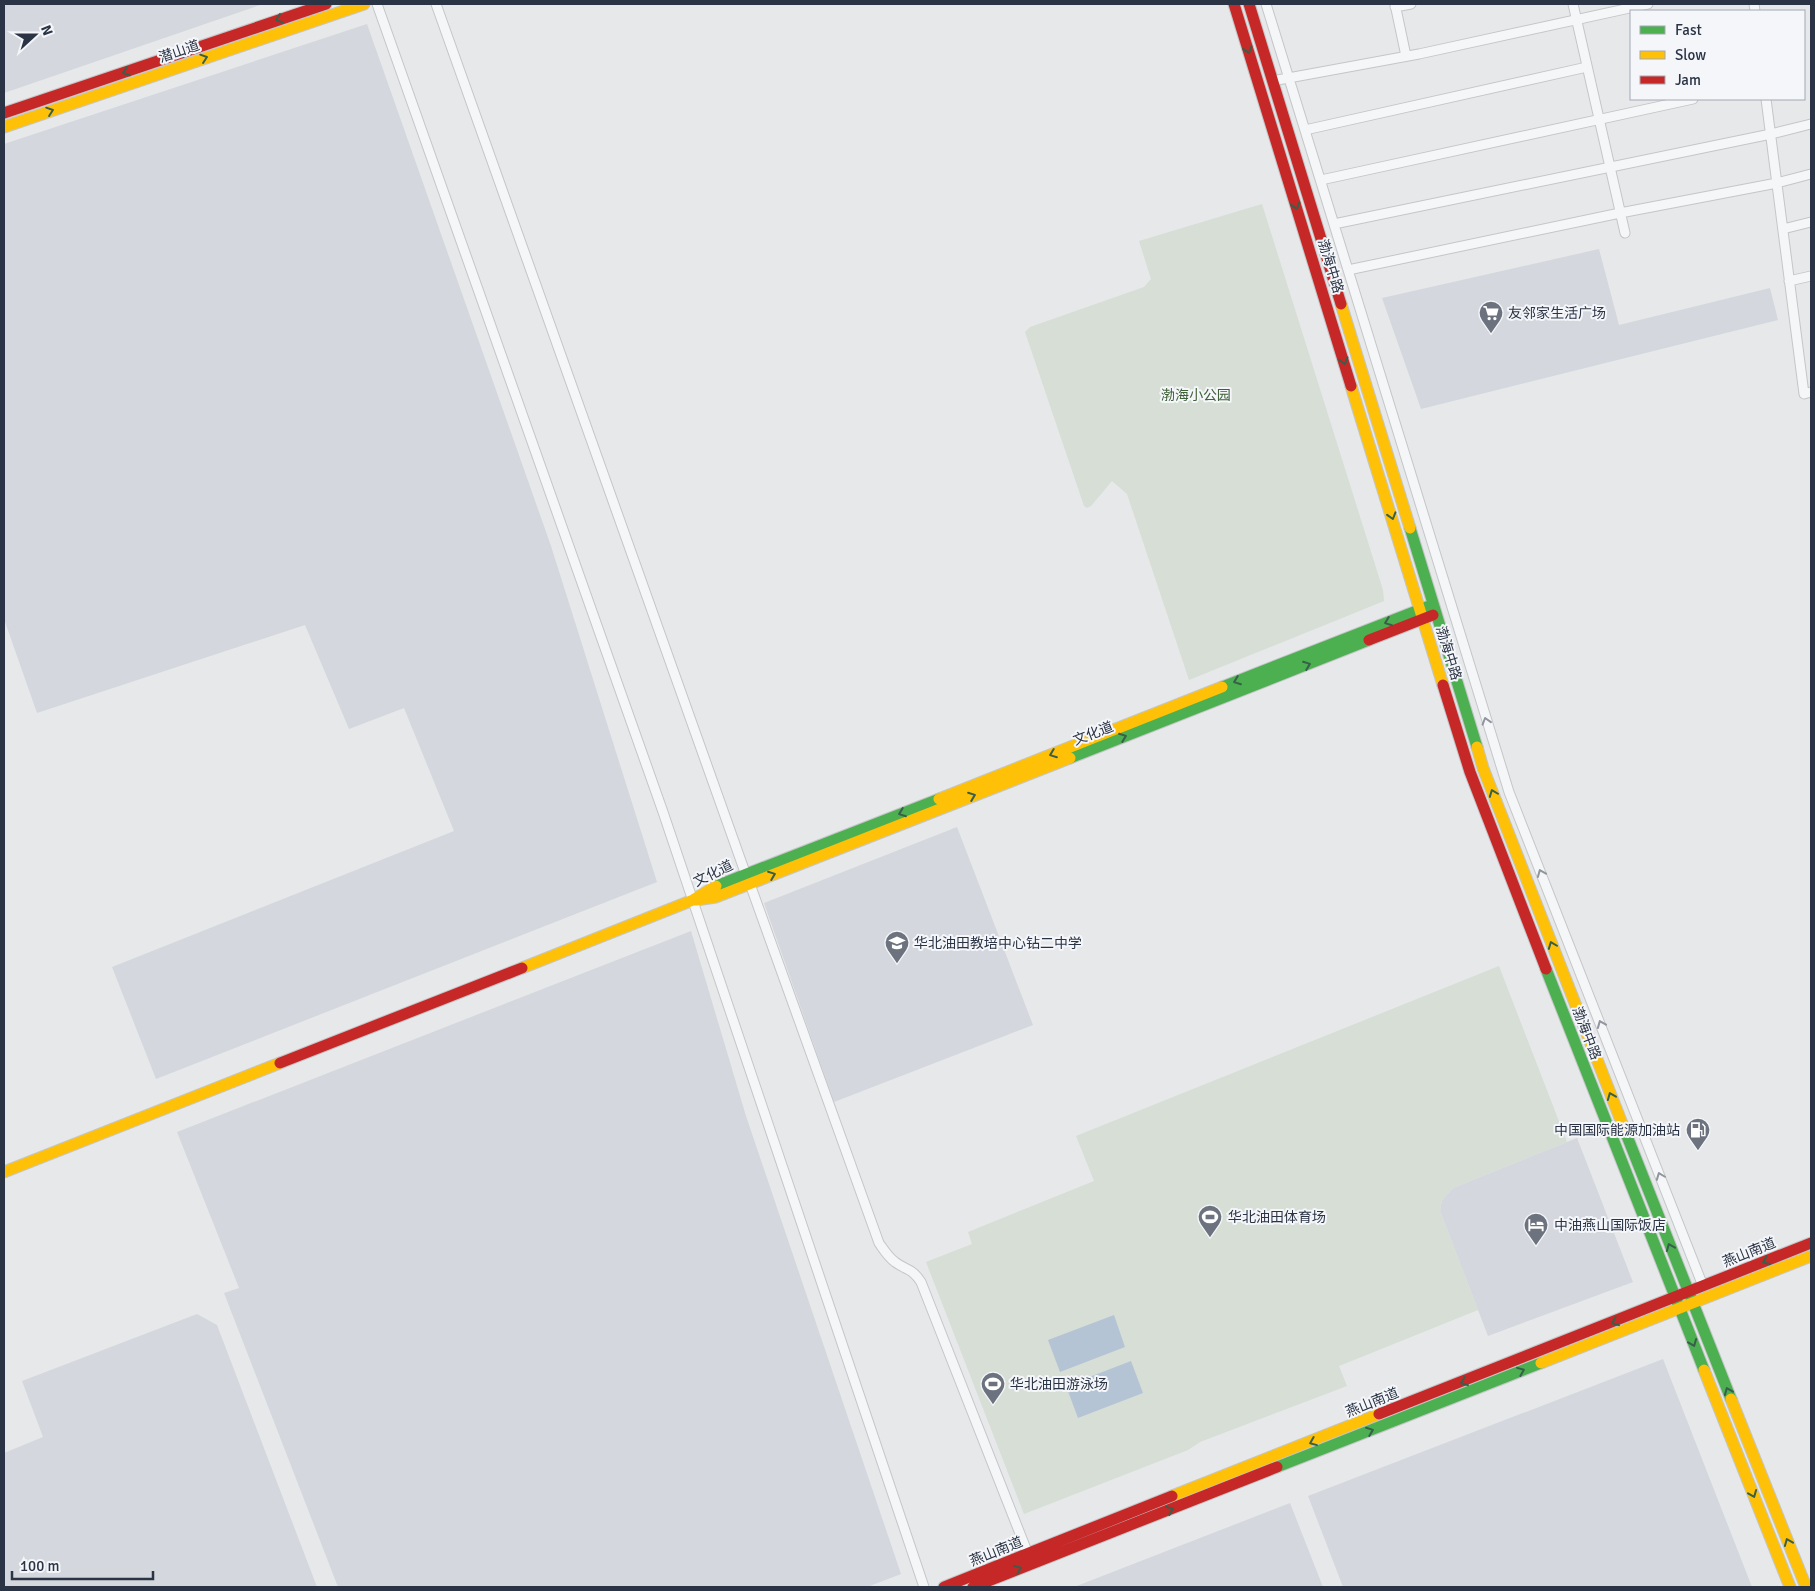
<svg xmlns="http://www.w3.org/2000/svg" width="1815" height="1591" font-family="Signika,'Noto Sans SC',sans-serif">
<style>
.built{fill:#d4d7dd}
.green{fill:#d6ded6}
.water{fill:#b4c4d5}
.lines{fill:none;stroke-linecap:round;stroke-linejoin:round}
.street-casing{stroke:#c4c6c8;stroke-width:11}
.fast-casing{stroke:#c4c6c8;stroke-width:13}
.slow-casing{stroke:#c4c6c8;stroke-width:13}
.jam-casing{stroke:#c4c6c8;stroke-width:13}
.street{stroke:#f5f6f7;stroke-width:9}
.fast{stroke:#4caf50;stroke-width:11}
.slow{stroke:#ffc107;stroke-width:11}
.jam{stroke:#c62828;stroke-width:11}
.oneway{stroke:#375f49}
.oneway2{stroke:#90959e}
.labels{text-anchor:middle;stroke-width:4;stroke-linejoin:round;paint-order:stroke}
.street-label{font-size:14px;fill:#2b3445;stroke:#f4f6f9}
.poi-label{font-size:14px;fill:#2b3445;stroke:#f4f6f9;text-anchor:start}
.park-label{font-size:14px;fill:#3f6138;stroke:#f4f6f9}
</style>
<rect width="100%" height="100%" fill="#e6e8ea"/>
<!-- built -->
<path class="built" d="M 4,4 L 263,4 L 4,93 Z
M 367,24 L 551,546 L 657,882 L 156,1079 L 112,967 L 454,831 L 404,708 L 349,729 L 305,625 L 37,713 L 4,619 L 4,144 Z
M 1599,249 L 1619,325 L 1770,288 L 1778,320 L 1421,409 L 1382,298 Z
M 957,827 L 1033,1025 L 834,1102 L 764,903 Z
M 691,931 L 746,1116 L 901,1574 L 867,1587 L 338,1587 L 224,1293 L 239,1288 L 177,1132 Z
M 1577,1138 L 1633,1282 L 1488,1336 L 1440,1211 L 1442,1200 L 1453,1188 Z
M 197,1314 L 217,1325 L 317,1587 L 4,1587 L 4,1453 L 43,1437 L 22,1381 Z
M 1663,1359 L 1752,1587 L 1343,1587 L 1308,1496 Z
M 1290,1503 L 1323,1587 L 1074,1587 Z"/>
<!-- green -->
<path class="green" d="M 1262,204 L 1383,590 L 1384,601 L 1189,680 L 1127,494 L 1112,481 L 1091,506 L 1087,508 L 1084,506 L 1025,332 L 1030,327 L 1144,287 L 1151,279 L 1139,241 Z
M 1499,966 L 1567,1142 L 1453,1188 L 1442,1200 L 1440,1211 L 1478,1310 L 1339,1366 L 1347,1386 L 1200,1442 L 1188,1450 L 1024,1514 L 926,1262 L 972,1244 L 968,1232 L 1094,1181 L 1076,1136 Z"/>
<!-- water -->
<path class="water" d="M 1114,1315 L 1125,1347 L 1060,1372 L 1048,1340 Z
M 1131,1361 L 1143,1393 L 1078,1418 L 1066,1386 Z"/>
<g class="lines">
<defs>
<path id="street" d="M 377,4 L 663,812 L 924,1587
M 436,4 L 746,875
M 1266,4 L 1509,792 L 1703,1286
M 1395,4 L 1406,56
M 1573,4 L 1625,233
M 1754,4 L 1755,11
M 1395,7 L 1411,4
M 1272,81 L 1419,54 L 1648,4
M 1766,99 L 1804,394 L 1811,392
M 1305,130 L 1587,67
M 1321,180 L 1693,99
M 1334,224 L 1771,134 L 1811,124
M 1783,229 L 1811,222
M 1348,270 L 1620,213 L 1777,183 L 1811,174
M 1789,281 L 1811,276
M 750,884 L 879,1243 C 884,1250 888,1257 895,1262 C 907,1271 911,1267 921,1282 L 1028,1554"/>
<path id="fast" d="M 1410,528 L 1477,747
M 1222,687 L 1429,606
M 1070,758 L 1369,640
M 716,886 L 939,799
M 1546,969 L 1704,1370
M 1625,1131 L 1731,1399
M 1277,1467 L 1541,1363"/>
<path id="slow" d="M 4,127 L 364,4
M 1341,304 L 1410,528
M 1351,386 L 1443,685
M 1477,747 L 1483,768 L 1625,1131
M 939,799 L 1222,687
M 696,900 L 716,897 L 1070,758
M 522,968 L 693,900 L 716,886
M 4,1172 L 280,1063
M 1541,1363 L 1811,1256
M 1704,1370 L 1790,1587
M 1731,1399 L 1806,1587
M 1172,1496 L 1379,1414"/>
<path id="jam" d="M 1234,4 L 1351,386
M 1249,4 L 1341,304
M 4,113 L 326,4
M 1369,640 L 1433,615
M 1443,685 L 1470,772 L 1546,969
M 280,1063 L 522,968
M 1379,1414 L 1811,1243
M 944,1587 L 1172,1496
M 973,1587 L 1277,1467"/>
</defs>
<!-- street casing -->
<use href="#street" class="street-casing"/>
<!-- fast casing -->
<use href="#fast" class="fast-casing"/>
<!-- slow casing -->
<use href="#slow" class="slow-casing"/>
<!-- jam casing -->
<use href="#jam" class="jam-casing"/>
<!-- street -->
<use href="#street" class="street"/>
<!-- fast -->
<use href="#fast" class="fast"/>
<!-- slow -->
<use href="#slow" class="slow"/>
<!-- jam -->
<use href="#jam" class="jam"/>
</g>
<!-- one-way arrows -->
<defs><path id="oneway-chevron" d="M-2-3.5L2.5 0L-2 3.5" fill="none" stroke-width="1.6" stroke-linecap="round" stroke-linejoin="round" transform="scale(1.25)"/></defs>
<g class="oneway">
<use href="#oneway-chevron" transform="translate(279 19) rotate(161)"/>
<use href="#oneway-chevron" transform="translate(1248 50) rotate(73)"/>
<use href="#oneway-chevron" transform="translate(204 58) rotate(-19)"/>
<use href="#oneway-chevron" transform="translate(126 72) rotate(161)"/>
<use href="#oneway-chevron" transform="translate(50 111) rotate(-19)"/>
<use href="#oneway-chevron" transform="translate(1296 206) rotate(73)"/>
<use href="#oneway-chevron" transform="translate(1344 361) rotate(73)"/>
<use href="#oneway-chevron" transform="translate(1392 516) rotate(73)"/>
<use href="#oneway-chevron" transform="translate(1388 622) rotate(159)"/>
<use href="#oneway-chevron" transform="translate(1307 665) rotate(-21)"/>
<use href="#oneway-chevron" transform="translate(1237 681) rotate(159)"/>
<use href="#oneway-chevron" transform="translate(1123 737) rotate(-21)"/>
<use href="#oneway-chevron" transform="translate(1053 754) rotate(159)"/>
<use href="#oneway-chevron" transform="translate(1493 793) rotate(-111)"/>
<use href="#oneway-chevron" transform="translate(972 796) rotate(-21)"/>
<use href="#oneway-chevron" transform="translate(902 813) rotate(159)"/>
<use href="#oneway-chevron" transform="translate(772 875) rotate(-21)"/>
<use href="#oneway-chevron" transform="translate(1552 945) rotate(-111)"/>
<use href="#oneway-chevron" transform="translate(1611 1096) rotate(-112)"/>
<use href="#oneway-chevron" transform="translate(1670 1247) rotate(-112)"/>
<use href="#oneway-chevron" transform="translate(1766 1261) rotate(158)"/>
<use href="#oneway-chevron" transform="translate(1615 1322) rotate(158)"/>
<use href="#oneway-chevron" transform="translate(1693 1343) rotate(68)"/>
<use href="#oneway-chevron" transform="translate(1521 1371) rotate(-22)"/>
<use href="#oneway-chevron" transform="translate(1464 1382) rotate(158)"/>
<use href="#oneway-chevron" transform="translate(1728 1391) rotate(-112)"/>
<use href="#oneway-chevron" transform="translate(1370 1431) rotate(-21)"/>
<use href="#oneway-chevron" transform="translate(1313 1442) rotate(158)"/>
<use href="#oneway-chevron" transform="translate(1753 1494) rotate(68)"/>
<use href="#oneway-chevron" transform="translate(1170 1510) rotate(-22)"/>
<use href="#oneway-chevron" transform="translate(1788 1542) rotate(-112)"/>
<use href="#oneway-chevron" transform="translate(1018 1569) rotate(-22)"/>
</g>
<g class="oneway2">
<use href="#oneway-chevron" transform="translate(1486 721) rotate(-107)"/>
<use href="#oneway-chevron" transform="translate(1541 873) rotate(-112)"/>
<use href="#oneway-chevron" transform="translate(1601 1024) rotate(-112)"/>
<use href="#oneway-chevron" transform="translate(1660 1176) rotate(-111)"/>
</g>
<!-- icons -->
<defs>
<symbol id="supermarket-pin" viewBox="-11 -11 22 30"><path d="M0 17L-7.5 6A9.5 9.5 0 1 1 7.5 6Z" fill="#6c737f" stroke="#f4f6f9"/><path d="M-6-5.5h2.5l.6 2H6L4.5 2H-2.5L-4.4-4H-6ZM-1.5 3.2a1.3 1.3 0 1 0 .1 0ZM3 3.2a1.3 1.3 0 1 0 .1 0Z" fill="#fff"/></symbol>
<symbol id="school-pin" viewBox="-11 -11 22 30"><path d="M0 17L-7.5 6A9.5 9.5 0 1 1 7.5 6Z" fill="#6c737f" stroke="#f4f6f9"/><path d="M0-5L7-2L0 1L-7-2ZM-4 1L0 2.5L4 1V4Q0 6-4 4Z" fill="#fff"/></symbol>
<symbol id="fuel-pin" viewBox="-11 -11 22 30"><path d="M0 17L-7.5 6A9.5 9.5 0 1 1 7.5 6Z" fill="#6c737f" stroke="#f4f6f9"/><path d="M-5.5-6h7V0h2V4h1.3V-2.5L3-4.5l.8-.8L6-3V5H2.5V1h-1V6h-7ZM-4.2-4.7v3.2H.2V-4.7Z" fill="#fff"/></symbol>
<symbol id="stadium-pin" viewBox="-11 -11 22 30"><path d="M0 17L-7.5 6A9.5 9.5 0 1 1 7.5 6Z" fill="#6c737f" stroke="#f4f6f9"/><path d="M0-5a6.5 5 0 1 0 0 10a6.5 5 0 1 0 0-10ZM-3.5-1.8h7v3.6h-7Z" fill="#fff"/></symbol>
<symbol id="hotel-pin" viewBox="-11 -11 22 30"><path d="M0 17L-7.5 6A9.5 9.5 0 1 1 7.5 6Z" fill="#6c737f" stroke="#f4f6f9"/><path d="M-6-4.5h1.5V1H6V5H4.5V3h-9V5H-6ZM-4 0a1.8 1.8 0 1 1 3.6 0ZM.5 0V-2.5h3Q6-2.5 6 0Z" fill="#fff"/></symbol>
</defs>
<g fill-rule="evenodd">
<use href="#supermarket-pin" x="1477" y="299" width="28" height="38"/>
<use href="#school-pin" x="883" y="929" width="28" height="38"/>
<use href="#fuel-pin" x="1684" y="1116" width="28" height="38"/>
<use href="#stadium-pin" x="1196" y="1203" width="28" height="38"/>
<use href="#hotel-pin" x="1522" y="1211" width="28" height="38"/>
<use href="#stadium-pin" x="979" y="1370" width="28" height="38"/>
</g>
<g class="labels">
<!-- street labels -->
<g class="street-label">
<text transform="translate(179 51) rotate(-19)" y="5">潜山道</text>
<text transform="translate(1331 266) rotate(73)" y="5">渤海中路</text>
<text transform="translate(1449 653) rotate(73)" y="5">渤海中路</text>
<text transform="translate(1093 733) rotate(-21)" y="5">文化道</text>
<text transform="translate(713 873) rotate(-26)" y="5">文化道</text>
<text transform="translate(1587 1033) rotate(69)" y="5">渤海中路</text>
<text transform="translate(1749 1252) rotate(-22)" y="5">燕山南道</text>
<text transform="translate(1372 1402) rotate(-22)" y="5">燕山南道</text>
<text transform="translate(996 1551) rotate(-22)" y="5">燕山南道</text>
</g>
<!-- poi labels -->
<g class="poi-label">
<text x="1508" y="318">友邻家生活广场</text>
<text x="914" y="948">华北油田教培中心钻二中学</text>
<text x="1680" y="1135" text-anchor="end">中国国际能源加油站</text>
<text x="1228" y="1222">华北油田体育场</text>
<text x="1554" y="1230">中油燕山国际饭店</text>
<text x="1010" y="1389">华北油田游泳场</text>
</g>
<!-- park labels -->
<g class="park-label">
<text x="1196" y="400">渤海小公园</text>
</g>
</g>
<!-- border -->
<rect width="1815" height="1591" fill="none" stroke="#2b3445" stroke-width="10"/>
<!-- legend -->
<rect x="1630" y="10" width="175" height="90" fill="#f4f6f9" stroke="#a4a8b1"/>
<rect x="1640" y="26" width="25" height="8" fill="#4caf50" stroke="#a4a8b1"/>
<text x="1675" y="35" font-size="15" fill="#2b3445">Fast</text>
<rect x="1640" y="51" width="25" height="8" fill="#ffc107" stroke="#a4a8b1"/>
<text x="1675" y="60" font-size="15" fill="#2b3445">Slow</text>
<rect x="1640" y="76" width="25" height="8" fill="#c62828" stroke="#a4a8b1"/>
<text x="1675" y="85" font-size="15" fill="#2b3445">Jam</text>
<!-- north arrow -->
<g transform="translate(35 35) rotate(69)" stroke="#f4f6f9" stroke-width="4" paint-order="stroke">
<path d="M0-4L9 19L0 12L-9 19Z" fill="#2b3445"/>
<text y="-8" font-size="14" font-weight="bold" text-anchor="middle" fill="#2b3445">N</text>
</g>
<!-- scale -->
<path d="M12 1571v8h141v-8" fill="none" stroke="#2b3445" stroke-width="2.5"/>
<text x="20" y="1571" font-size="15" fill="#2b3445" stroke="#f4f6f9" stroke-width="4" paint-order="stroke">100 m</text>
</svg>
